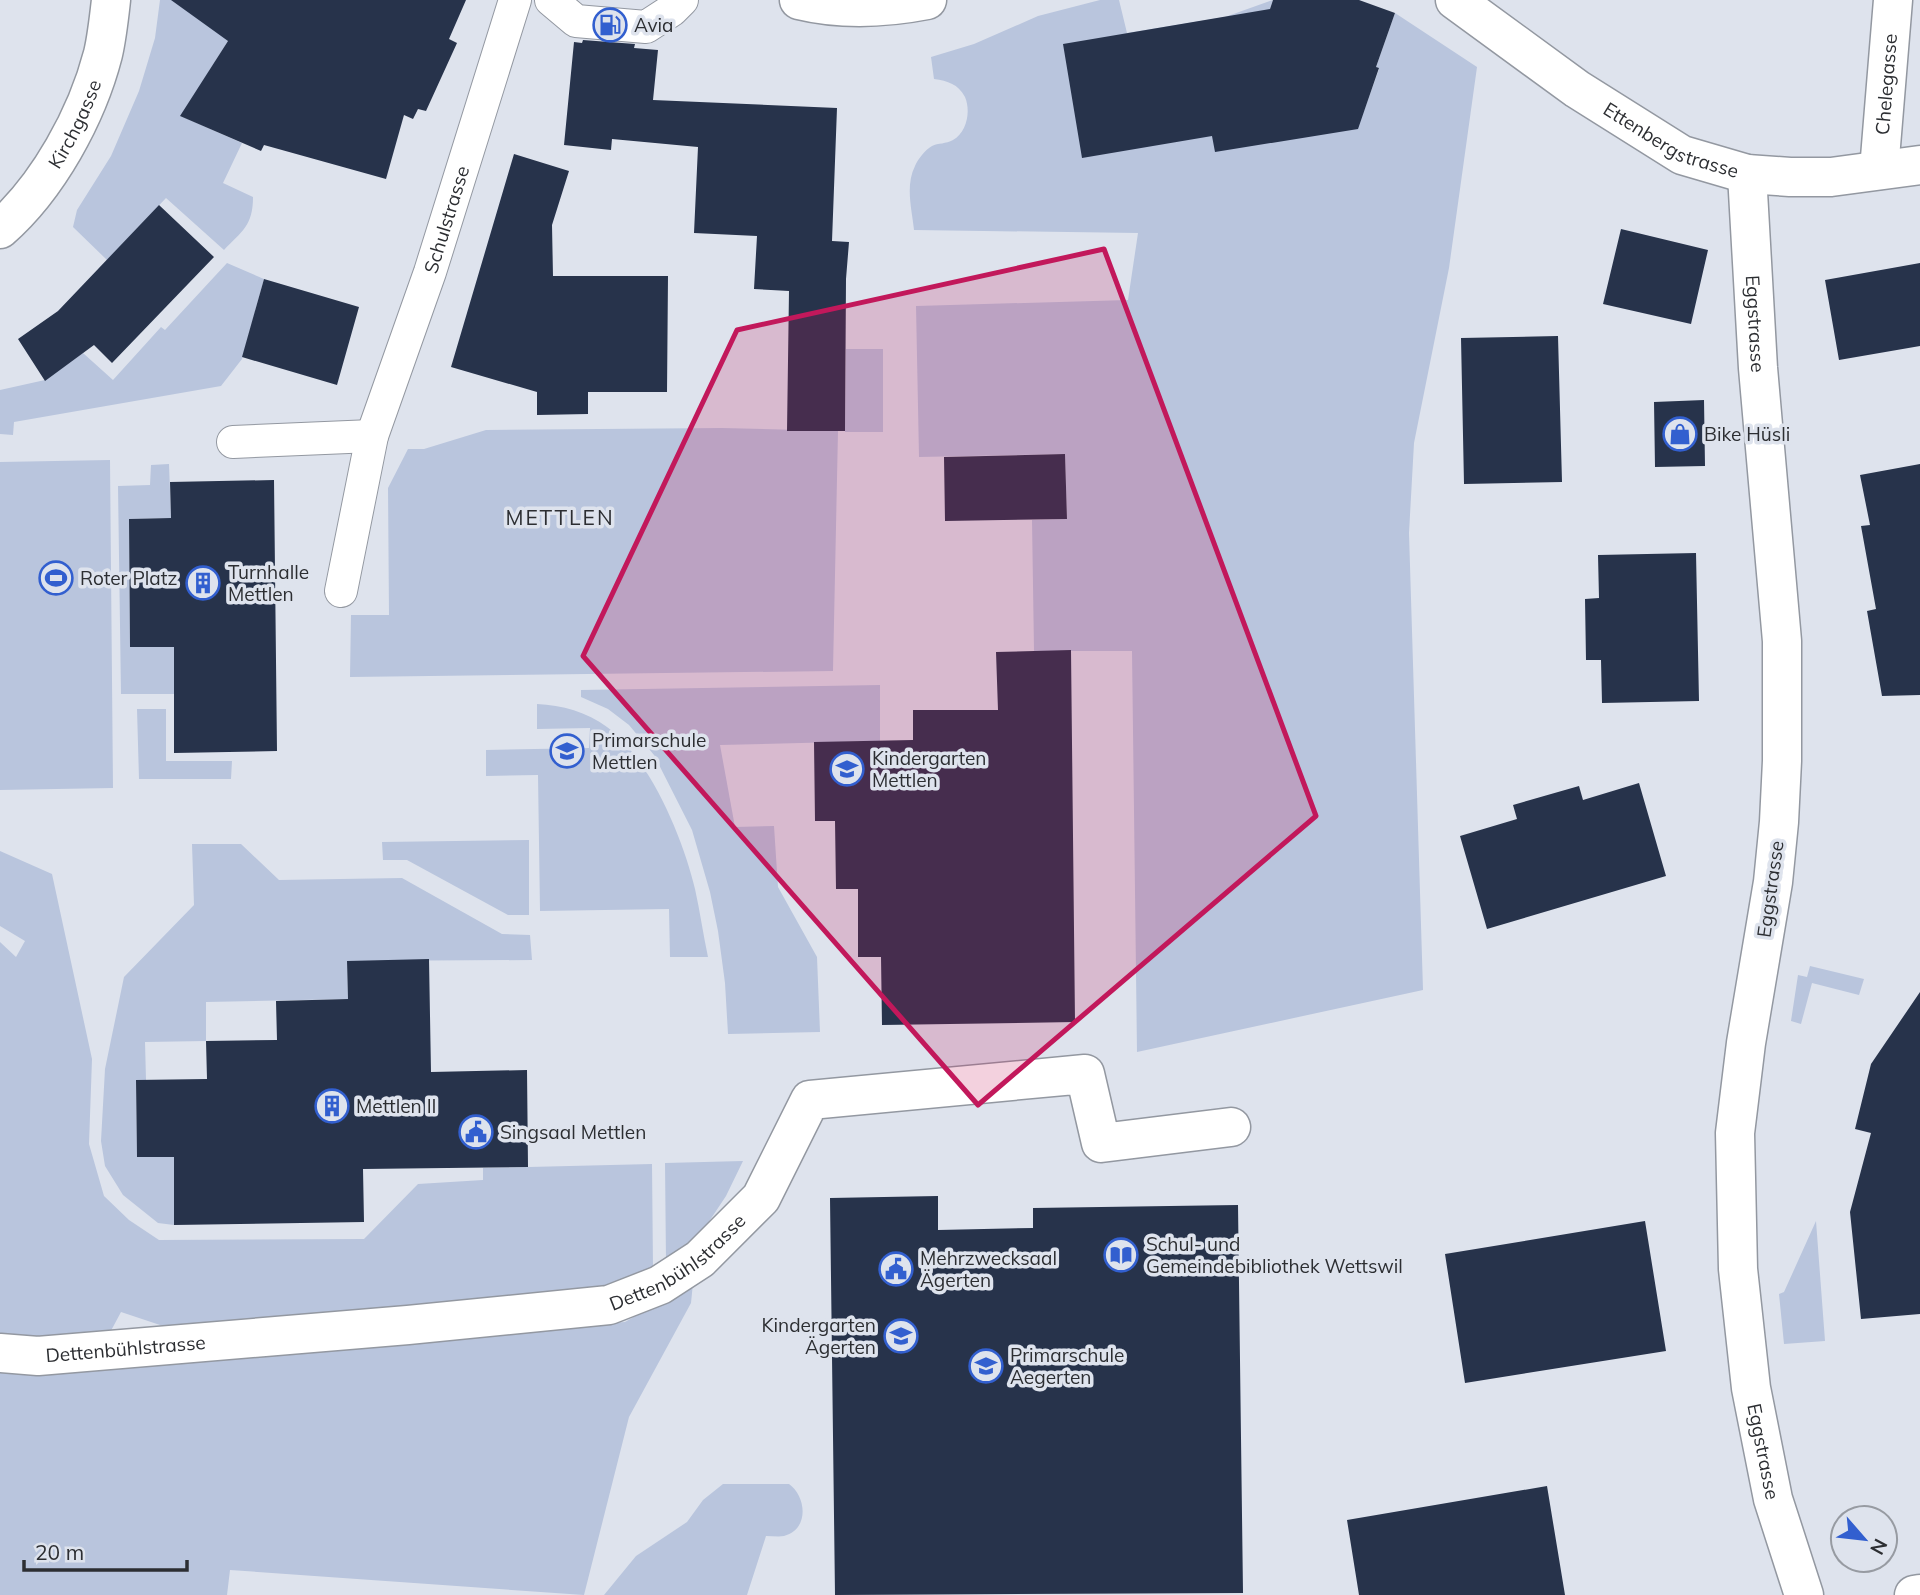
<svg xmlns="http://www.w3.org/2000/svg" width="1920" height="1595" font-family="Mulish,sans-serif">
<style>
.green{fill:#b9c5dd}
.building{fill:#27334b}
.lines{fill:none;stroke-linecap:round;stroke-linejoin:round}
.service-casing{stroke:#9398a1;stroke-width:34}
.minor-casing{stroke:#9398a1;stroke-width:41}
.tertiary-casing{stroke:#9398a1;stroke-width:41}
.service{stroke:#fff;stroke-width:32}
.minor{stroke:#fff;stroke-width:38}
.tertiary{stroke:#fff;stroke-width:38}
.marked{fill:#c2185b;fill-opacity:0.2;stroke:#c2185b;stroke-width:5;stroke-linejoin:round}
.labels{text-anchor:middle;stroke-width:7;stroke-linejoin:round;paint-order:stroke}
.poi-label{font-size:19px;fill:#2c2e32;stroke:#dee3ed;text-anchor:start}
.street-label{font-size:19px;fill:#2c2e32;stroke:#dee3ed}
.neighbourhood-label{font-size:21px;letter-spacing:2px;fill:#2c2e32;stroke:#dee3ed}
</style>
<rect width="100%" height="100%" fill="#dee3ed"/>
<!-- green -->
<path class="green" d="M 160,0 L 195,0 L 228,41 L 181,116 L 242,143 L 223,183 L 253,197 C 253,226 242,231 224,250 L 166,198 L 107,260 L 73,227 L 77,210 L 111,156 L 139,91 L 155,38 Z
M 1100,0 L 1119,0 L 1127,33 L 1225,17 L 1273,0 L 1263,30 L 1364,111 L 1379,69 L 1376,67 L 1395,13 L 1477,67 L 1449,268 L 1414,443 L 1409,533 L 1423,990 L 1137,1052 L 1132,651 L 1034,651 L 1032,520 L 1067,519 L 1065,454 L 919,457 L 916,306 L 1128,300 L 1138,233 L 914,230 C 912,210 905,186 915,166 C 918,159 925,150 932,146 C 938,143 946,144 953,140 C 967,132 971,111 965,97 C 958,84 948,81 934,79 L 931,57 L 974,44 L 1038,16 Z
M 227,263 L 264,279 L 242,359 L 221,386 L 14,422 L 13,435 L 0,434 L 0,390 L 45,380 L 83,353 L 113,380 L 161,327 L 165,330 Z
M 846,349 L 883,349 L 883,432 L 845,432 Z
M 722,428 L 838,431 L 833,671 L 350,677 L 351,615 L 389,615 L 388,488 L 408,449 L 424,449 L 486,430 Z
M 110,460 L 113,788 L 0,790 L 0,462 Z
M 169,464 L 171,518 L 129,519 L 130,647 L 174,647 L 174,694 L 121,694 L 118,486 L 150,485 L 151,465 Z
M 880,685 L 880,741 L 720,745 L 735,827 L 774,826 L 778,887 L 817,957 L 820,1032 L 728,1034 L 725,983 L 718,931 L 710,892 L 692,830 L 654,755 L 629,725 L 608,709 L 581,697 L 581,690 Z
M 537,704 C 562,705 587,712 607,727 C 650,759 683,838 695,889 C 700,911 703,934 708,957 L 670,957 L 669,909 L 540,911 L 538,775 L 486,776 L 486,750 L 589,748 L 590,728 L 537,729 Z
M 137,709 L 166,709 L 166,761 L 232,761 L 231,779 L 139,779 Z
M 529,840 L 529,915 L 508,915 L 407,860 L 383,860 L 382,842 Z
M 192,844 L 241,844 L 279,880 L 402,878 L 502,934 L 530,935 L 532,960 L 347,961 L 348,999 L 206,1002 L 206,1041 L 145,1042 L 146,1080 L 136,1081 L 137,1157 L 174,1157 L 174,1225 L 158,1223 L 123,1195 L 105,1166 L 101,1141 L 105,1069 L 124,977 L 194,905 Z
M 0,851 L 52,874 L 92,1059 L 89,1144 L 104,1196 L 129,1220 L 159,1240 L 364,1239 L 418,1184 L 483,1180 L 483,1168 L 652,1164 L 653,1269 L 595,1291 L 181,1332 L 121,1312 L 106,1340 L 0,1342 L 0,942 L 16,957 L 25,941 L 0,926 Z
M 1810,966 L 1864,979 L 1859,995 L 1812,983 L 1801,1024 L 1791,1021 L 1798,975 L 1807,977 Z
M 743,1161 L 726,1196 L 700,1235 L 666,1261 L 665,1163 Z
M 1816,1221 L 1825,1341 L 1784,1344 L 1779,1294 L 1784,1292 Z
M 693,1283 L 691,1303 L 629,1417 L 584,1595 L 230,1570 L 227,1595 L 0,1595 L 0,1364 L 625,1322 Z
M 723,1484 L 789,1484 C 806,1496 810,1529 784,1536 C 779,1537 772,1536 766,1536 L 747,1595 L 604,1595 L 636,1556 L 687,1522 L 703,1500 Z"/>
<!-- building -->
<path class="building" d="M 171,0 L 466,0 L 449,39 L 457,43 L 426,111 L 418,109 L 413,119 L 404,115 L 386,179 L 264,145 L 261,151 L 180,116 L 228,41 Z
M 1273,0 L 1359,0 L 1395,13 L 1376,67 L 1379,68 L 1358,129 L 1215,152 L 1212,136 L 1082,158 L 1063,44 L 1270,9 Z
M 583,40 L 635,44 L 634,48 L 658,50 L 653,100 L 837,108 L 832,241 L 849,242 L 846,279 L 845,431 L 787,431 L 789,291 L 754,289 L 757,236 L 694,233 L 698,147 L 612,139 L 611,150 L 564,145 L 574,42 L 582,43 Z
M 514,154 L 569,171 L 552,225 L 553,276 L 668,276 L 667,392 L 588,392 L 588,414 L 537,415 L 537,392 L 451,367 Z
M 159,205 L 214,257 L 112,363 L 94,345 L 45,381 L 18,339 L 58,311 Z
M 1621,229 L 1708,250 L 1691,324 L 1603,304 Z
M 1920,263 L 1920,346 L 1839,360 L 1825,280 Z
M 264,279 L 359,307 L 337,385 L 242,357 Z
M 1558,336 L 1562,482 L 1464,484 L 1461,338 Z
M 1704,400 L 1705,466 L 1655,467 L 1654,402 Z
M 1065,454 L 1067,519 L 945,521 L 944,457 Z
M 1920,464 L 1920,695 L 1882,696 L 1867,611 L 1876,609 L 1861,526 L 1870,525 L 1860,475 Z
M 274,480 L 277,751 L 174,753 L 174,647 L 130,647 L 129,519 L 171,518 L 170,482 Z
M 1696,553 L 1699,701 L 1602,703 L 1601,660 L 1586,660 L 1585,599 L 1599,598 L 1598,555 Z
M 1071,650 L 1075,1022 L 882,1025 L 881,957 L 858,957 L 858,889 L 836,889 L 835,821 L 815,821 L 814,742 L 913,740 L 913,710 L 998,710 L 996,652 Z
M 1639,783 L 1666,876 L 1487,929 L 1460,836 L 1517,819 L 1513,805 L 1579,786 L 1583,800 Z
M 429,959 L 431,1072 L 527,1070 L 528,1167 L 363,1169 L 364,1222 L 174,1225 L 174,1157 L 137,1157 L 136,1080 L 207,1079 L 206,1041 L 277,1040 L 276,1001 L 348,999 L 347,961 Z
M 1920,992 L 1920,1314 L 1861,1319 L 1850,1212 L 1871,1133 L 1855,1129 L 1871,1064 Z
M 938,1196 L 938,1230 L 1033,1228 L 1033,1208 L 1238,1205 L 1243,1593 L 835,1595 L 830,1198 Z
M 1645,1221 L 1666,1351 L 1465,1383 L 1445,1254 Z
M 1547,1486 L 1565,1595 L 1359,1595 L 1347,1520 Z"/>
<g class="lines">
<defs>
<g id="service">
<path d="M 551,0 L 576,21 L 646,27 L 672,10 L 682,0"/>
<path d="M 233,442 L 372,436"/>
<path id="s1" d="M 341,591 L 372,436 L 430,272 L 515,0"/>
</g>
<g id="minor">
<path id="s2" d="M 1879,170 L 1893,0"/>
<path id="s3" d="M 1747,174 L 1758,368 L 1782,641 L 1782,761 L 1779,822 L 1773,882 L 1746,1043 L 1735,1133 L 1738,1269 L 1751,1388 L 1773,1499 L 1804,1595"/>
<path id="s4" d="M 0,1353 L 38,1356 L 408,1325 L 609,1305 L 660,1285 L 700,1259 L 761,1198 L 810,1100 L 1085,1074 L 1101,1143 L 1231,1127"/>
<path d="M 1914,1595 L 1920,1594"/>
</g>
<g id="tertiary">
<path d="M 799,0 C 840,10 886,8 927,0"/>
<path id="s5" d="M 1455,0 L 1577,89 L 1682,155 L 1747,174 L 1790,177 L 1831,177 L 1920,165"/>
<path id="s6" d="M 0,229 C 48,187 87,116 103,54 C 107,37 109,18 111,0"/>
</g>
</defs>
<!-- service casing -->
<use href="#service" class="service-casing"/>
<!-- minor casing -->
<use href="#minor" class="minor-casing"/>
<!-- tertiary casing -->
<use href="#tertiary" class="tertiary-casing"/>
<!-- service -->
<use href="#service" class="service"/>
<!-- minor -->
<use href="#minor" class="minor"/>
<!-- tertiary -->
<use href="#tertiary" class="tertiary"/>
</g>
<!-- marked area -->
<path class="marked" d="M 1104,249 L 1316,816 L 978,1105 L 583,656 L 737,330 Z"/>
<!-- icons -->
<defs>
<symbol id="fuel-ring" viewBox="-11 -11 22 22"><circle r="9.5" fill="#dee3ed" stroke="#325fcf" stroke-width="1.5"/><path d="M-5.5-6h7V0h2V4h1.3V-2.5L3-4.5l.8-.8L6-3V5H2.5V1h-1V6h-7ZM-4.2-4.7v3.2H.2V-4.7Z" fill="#325fcf"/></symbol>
<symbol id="shop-ring" viewBox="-11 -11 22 22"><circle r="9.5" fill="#dee3ed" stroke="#325fcf" stroke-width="1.5"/><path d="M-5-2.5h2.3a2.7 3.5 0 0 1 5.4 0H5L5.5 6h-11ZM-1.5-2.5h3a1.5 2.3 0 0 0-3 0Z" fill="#325fcf"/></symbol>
<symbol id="stadium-ring" viewBox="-11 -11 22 22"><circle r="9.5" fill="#dee3ed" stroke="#325fcf" stroke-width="1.5"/><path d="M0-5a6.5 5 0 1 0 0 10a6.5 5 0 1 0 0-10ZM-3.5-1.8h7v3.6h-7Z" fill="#325fcf"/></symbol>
<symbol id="building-ring" viewBox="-11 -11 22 22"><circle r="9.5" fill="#dee3ed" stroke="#325fcf" stroke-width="1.5"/><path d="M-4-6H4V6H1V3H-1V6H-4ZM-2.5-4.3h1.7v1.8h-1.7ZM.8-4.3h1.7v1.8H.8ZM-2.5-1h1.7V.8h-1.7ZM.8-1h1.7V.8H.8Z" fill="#325fcf"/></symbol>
<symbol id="school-ring" viewBox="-11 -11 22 22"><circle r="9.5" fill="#dee3ed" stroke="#325fcf" stroke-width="1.5"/><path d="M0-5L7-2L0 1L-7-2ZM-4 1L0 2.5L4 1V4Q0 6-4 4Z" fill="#325fcf"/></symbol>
<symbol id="civic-ring" viewBox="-11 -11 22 22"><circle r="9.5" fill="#dee3ed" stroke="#325fcf" stroke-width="1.5"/><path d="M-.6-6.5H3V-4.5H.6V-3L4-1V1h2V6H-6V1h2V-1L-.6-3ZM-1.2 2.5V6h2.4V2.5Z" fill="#325fcf"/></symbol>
<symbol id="library-ring" viewBox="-11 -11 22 22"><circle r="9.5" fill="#dee3ed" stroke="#325fcf" stroke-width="1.5"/><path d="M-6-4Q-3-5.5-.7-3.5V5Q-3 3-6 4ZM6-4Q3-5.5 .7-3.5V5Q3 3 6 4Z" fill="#325fcf"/></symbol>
</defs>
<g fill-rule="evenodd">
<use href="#fuel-ring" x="591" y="6" width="38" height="38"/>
<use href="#shop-ring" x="1661" y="415" width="38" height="38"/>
<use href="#stadium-ring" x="37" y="559" width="38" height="38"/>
<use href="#building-ring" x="184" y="564" width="38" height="38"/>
<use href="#school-ring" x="548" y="732" width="38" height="38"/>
<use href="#school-ring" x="828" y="750" width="38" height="38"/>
<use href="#building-ring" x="313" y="1087" width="38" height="38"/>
<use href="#civic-ring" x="457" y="1113" width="38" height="38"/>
<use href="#library-ring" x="1102" y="1236" width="38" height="38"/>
<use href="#civic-ring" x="877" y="1250" width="38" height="38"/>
<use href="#school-ring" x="882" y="1317" width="38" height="38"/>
<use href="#school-ring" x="967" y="1347" width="38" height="38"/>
</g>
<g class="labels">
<!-- poi labels -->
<g class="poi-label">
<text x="634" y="32">Avia</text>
<text x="1704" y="441">Bike Hüsli</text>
<text x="228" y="579">Turnhalle<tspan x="228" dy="22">Mettlen</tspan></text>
<text x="80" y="585">Roter Platz</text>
<text x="592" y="747">Primarschule<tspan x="592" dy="22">Mettlen</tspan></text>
<text x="872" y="765">Kindergarten<tspan x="872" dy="22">Mettlen</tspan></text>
<text x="356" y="1113">Mettlen II</text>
<text x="500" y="1139">Singsaal Mettlen</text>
<text x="1146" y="1251">Schul- und<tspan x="1146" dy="22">Gemeindebibliothek Wettswil</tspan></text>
<text x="920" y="1265">Mehrzwecksaal<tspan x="920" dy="22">Ägerten</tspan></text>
<text x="876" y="1332" text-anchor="end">Kindergarten<tspan x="876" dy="22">Ägerten</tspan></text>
<text x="1010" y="1362">Primarschule<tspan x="1010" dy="22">Aegerten</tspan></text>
</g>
<!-- street labels -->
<g class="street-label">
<text dy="7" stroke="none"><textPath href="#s2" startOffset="86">Chelegasse</textPath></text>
<text dy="7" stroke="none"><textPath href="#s6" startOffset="130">Kirchgasse</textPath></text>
<text dy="7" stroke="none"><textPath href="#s5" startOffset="259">Ettenbergstrasse</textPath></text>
<text dy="7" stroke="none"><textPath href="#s1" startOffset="387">Schulstrasse</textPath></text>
<text dy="7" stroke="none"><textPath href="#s3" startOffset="150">Eggstrasse</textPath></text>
<text transform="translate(1770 889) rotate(-82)" y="7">Eggstrasse</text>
<text dy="7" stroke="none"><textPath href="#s4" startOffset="693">Dettenbühlstrasse</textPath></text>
<text dy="7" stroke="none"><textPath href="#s4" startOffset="126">Dettenbühlstrasse</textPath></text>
<text dy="7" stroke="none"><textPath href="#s3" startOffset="1284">Eggstrasse</textPath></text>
</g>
<!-- neighbourhood labels -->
<g class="neighbourhood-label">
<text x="560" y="525">METTLEN</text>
</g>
</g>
<!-- north arrow -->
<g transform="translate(1864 1539) rotate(118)"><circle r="33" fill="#dee3ed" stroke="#979ba2" stroke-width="2"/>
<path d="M0-5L12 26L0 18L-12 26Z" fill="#325fcf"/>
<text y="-10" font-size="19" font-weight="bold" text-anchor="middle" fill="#2c2e32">N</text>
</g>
<!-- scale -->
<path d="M24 1560v10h163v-10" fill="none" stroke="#2c2e32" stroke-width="3.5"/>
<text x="35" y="1560" font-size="21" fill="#2c2e32" stroke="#dee3ed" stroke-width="5" paint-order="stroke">20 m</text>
</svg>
